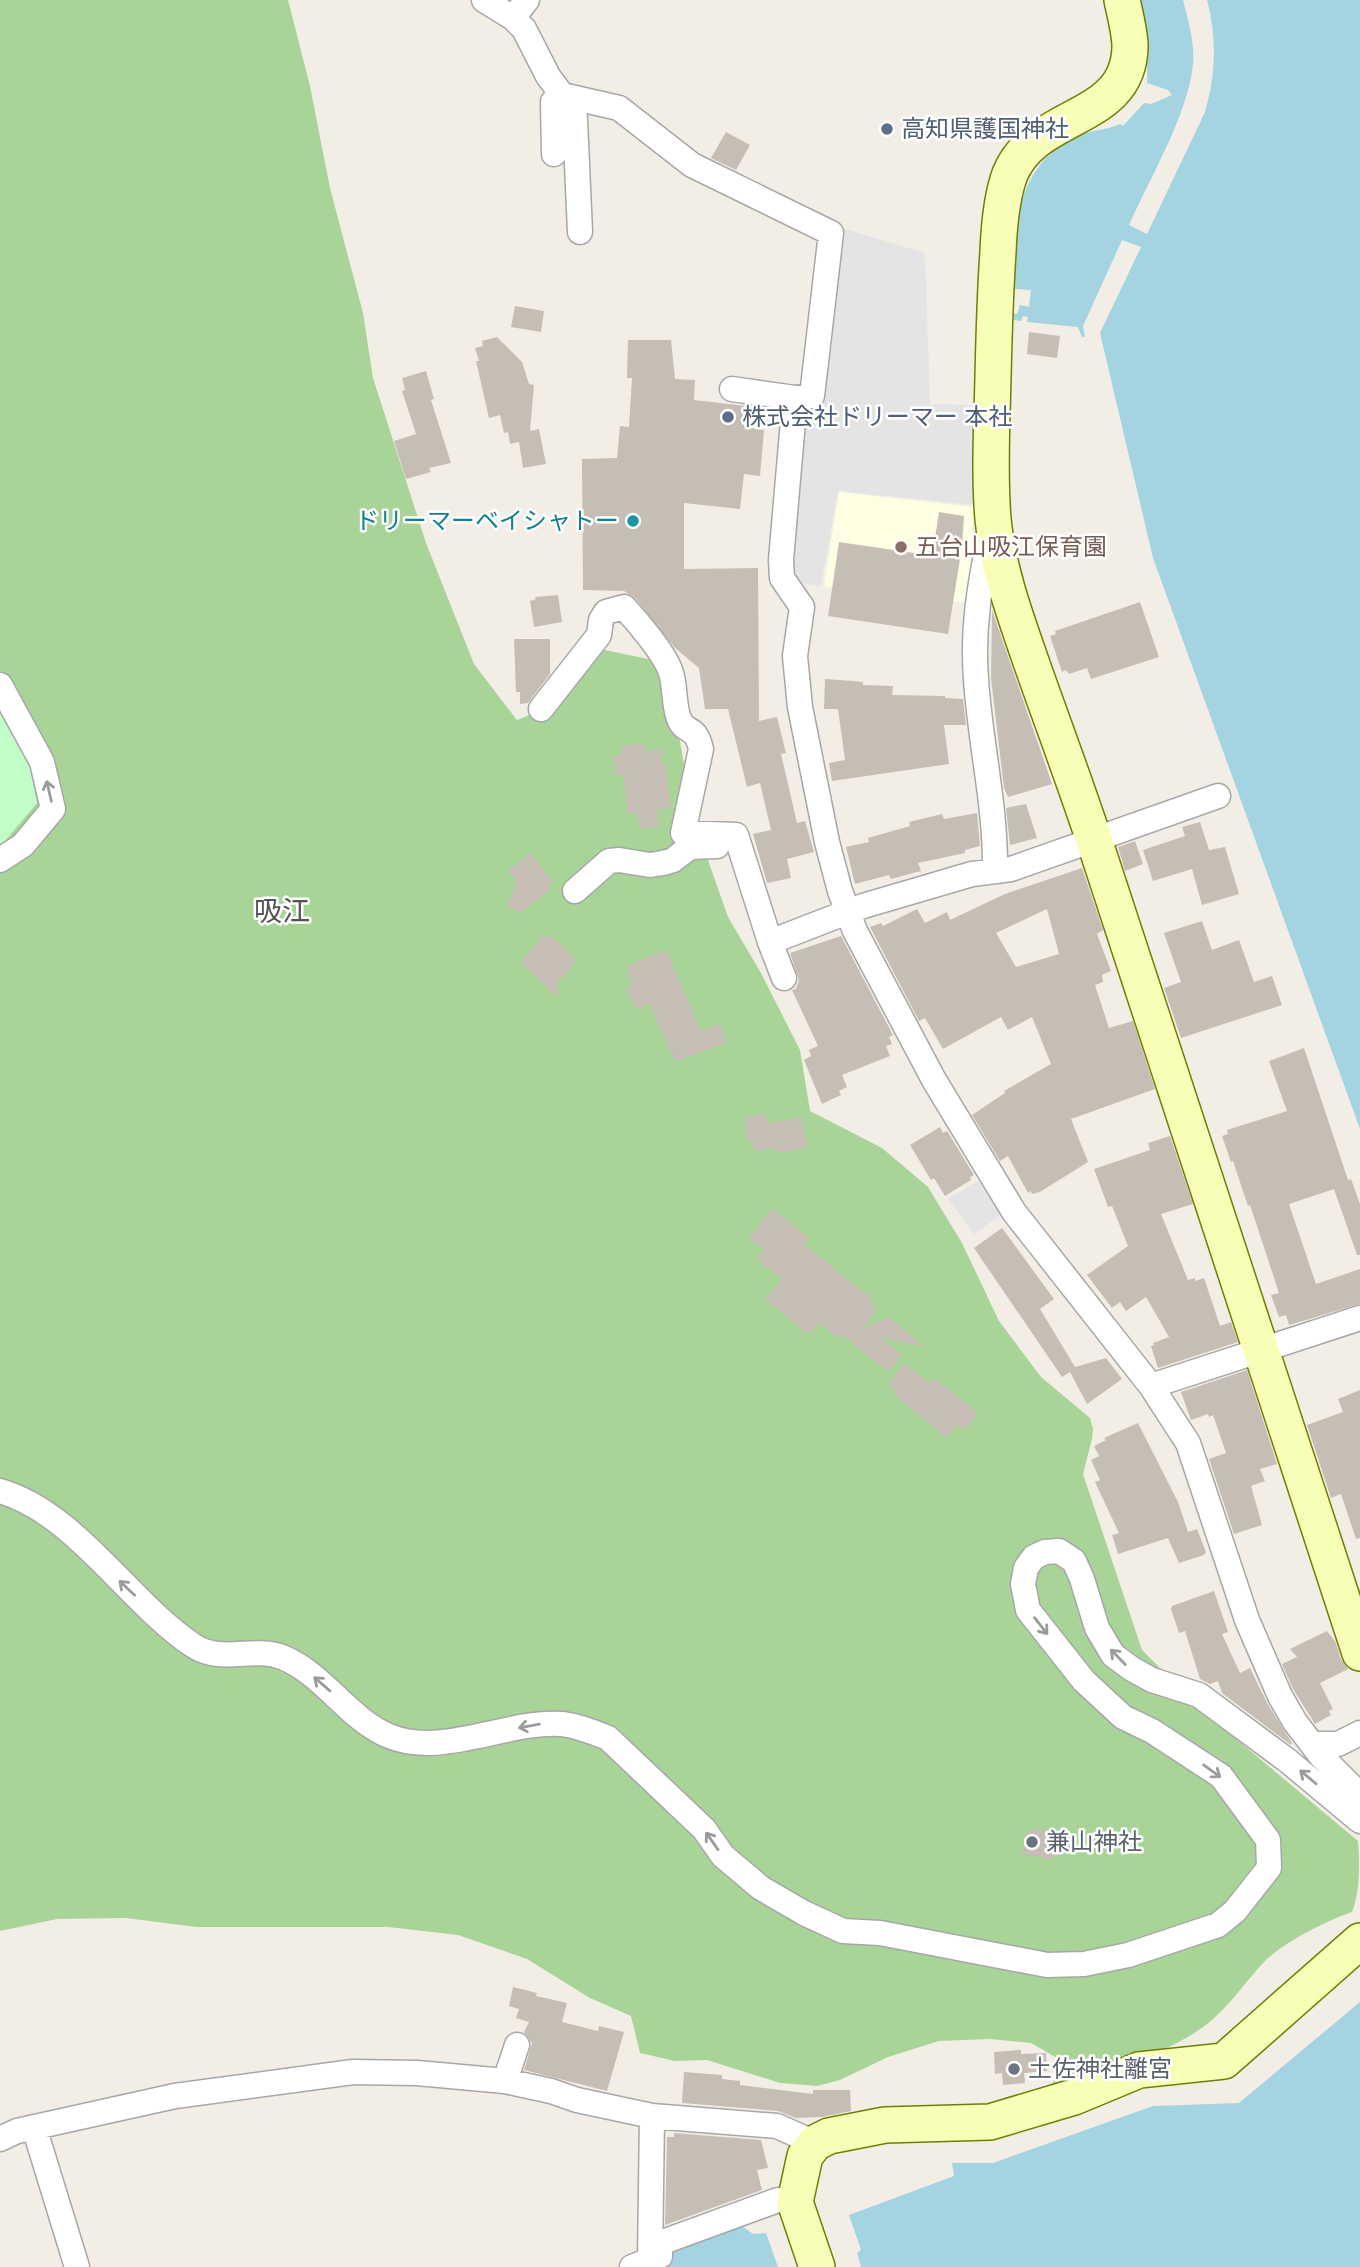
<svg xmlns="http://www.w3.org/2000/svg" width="1360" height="2267" font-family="'Varela Round','Noto Sans JP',sans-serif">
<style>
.education{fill:#feffe2}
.forest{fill:#a8d498}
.park{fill:#c1fec7}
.parking{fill:#e4e4e4}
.water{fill:#a4d3e2}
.building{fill:#c6beb5;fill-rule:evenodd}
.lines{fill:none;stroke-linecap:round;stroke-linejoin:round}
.street-casing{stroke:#a7a7a7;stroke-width:27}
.secondary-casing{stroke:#6f7f00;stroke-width:38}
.street{stroke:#fff;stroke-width:24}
.secondary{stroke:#f9feb7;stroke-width:35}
.oneway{stroke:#9b9b9b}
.service-dot{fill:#5c6f8a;stroke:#fff;stroke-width:2.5}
.culture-dot{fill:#0f9aa8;stroke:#fff;stroke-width:2.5}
.education-dot{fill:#8d6e63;stroke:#fff;stroke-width:2.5}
.worship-dot{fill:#6b7280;stroke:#fff;stroke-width:2.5}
.labels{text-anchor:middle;stroke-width:5;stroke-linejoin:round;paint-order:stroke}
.service-label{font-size:24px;fill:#4e5e75;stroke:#fff;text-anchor:start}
.culture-label{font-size:24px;fill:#0d838f;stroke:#fff;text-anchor:end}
.education-label{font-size:24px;fill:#785e54;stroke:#fff;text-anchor:start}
.worship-label{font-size:24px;fill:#5b616d;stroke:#fff;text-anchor:start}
.quarter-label{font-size:28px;fill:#535353;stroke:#fff}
</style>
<rect width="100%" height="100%" fill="#f2eee6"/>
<!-- education -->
<path class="education" d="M 839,492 L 974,507 L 969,603 L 824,586 Z"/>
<!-- forest -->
<path class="forest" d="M 0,0 L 288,0 L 310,86 L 330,188 L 363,313 L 373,378 L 426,543 L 474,664 L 517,720 L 557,704 L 600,649 L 653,660 L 668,675 L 688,786 L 703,846 L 728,917 L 761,973 L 800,1050 L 810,1111 L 882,1148 L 928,1187 L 962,1243 L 999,1321 L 1041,1377 L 1090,1418 L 1093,1429 L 1092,1439 L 1083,1474 L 1142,1650 L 1204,1712 L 1358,1841 C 1360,1862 1360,1893 1352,1912 C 1326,1921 1284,1942 1264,1962 C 1244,1983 1229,2007 1206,2025 C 1164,2056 1097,2075 1048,2094 L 1062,2061 L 1031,2043 L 990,2039 L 939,2041 L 888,2057 L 840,2080 L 817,2086 L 780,2083 L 707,2060 L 675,2061 L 640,2053 L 631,2016 L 590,1998 L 527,1959 L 458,1935 L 388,1927 L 196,1927 L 126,1918 L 57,1919 L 0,1931 Z"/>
<!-- park -->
<path class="park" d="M 0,708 L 26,747 L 37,803 L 0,847 Z"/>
<!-- parking -->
<path class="parking" d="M 842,228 L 925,253 L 930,404 L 976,405 L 974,505 L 838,491 L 821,586 L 793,582 L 787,564 L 802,413 L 821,397 Z
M 979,1180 L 1001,1215 L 974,1234 L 948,1199 Z"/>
<!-- water -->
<path class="water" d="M 1138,0 L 1183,0 C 1188,20 1195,43 1193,64 C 1189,112 1149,180 1129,225 L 1147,234 L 1205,112 C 1216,74 1217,38 1207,0 L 1360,0 L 1360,1129 L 1153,558 L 1100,333 L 1141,247 L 1122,240 L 1083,326 L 1085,337 L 1082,337 L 1078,327 L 1027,322 L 1028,317 L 1023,316 L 1021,321 L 1008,319 L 1009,313 L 1017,314 L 1020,305 L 1029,307 L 1031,290 L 1015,289 C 1015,229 1013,169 1074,138 C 1090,129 1105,131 1120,124 L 1123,126 L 1144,103 L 1151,104 L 1172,95 L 1168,90 L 1147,83 C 1148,55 1146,27 1138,0 Z
M 1360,2002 L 1360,2267 L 861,2267 L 857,2253 L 861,2250 L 849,2215 L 954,2176 L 952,2163 L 993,2163 L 1153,2106 L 1239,2103 Z
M 742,2226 L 753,2234 L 766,2233 L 778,2267 L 656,2267 L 666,2247 Z"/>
<!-- building -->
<path class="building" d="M 726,132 L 750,145 L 736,170 L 711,158 Z
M 515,306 L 544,311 L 541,332 L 511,327 Z
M 1029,332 L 1060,336 L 1057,358 L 1027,354 Z
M 497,337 L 522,362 L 529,384 L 534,385 L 530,431 L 539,429 L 546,464 L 523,468 L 519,442 L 510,444 L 508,432 L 504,433 L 500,415 L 489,418 L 476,361 L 479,361 L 475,348 L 483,346 L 482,341 Z
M 628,340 L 671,340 L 675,379 L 695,380 L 694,400 L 755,407 L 754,429 L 764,430 L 760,476 L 744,474 L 740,509 L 684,503 L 684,569 L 758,568 L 759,721 L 777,717 L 786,753 L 781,754 L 797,823 L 805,821 L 814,852 L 787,859 L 791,878 L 767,883 L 753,834 L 771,830 L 760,783 L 747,787 L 728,709 L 705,709 L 699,668 L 675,648 L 634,597 L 624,591 L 583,590 L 582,459 L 617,458 L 620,426 L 629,427 L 632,378 L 627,378 Z
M 426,371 L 434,399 L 431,400 L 451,463 L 429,468 L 431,472 L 406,479 L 394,441 L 416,434 L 402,391 L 405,390 L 402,378 Z
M 939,512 L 964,516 L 962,546 L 948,634 L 828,616 L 839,542 L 928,555 L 928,551 L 933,551 Z
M 558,595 L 562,622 L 534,627 L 530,601 L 536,599 L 535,597 Z
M 1140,602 L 1159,657 L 1091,679 L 1087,668 L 1069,674 L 1066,670 L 1062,672 L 1050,636 L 1056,634 L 1055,631 Z
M 992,610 L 1052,784 L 1008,797 L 1004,788 L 991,678 Z
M 514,639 L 550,639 L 550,674 L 528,703 L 520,704 L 520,692 L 516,692 Z
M 825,679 L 853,681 L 863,682 L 863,685 L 893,686 L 892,695 L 945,696 L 945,698 L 963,699 L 966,725 L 944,725 L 949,764 L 832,781 L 829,763 L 845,760 L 838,709 L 824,709 Z
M 644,743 L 645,751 L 661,749 L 662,763 L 665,763 L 671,808 L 657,810 L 659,827 L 640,829 L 638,813 L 628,814 L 623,774 L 616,775 L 613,755 L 622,754 L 621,746 Z
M 1026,804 L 1037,838 L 1010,845 L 1006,808 Z
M 977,813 L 980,846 L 965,850 L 965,853 L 918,863 L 921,871 L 891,879 L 889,875 L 855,884 L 846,847 L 869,842 L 868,838 L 910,826 L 909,822 L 942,814 L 944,819 Z
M 1200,822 L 1209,850 L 1225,847 L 1239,894 L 1202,905 L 1192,869 L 1153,881 L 1143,850 L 1185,836 L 1182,827 Z
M 1135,841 L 1143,864 L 1125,871 L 1118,847 Z
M 531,853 L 553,881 L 548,886 L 551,889 L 521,912 L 506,906 L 517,882 L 508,870 Z
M 1082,868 L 1103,930 L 1097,934 L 1111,971 L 1102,975 L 1103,982 L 1095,985 L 1109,1028 L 1133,1021 L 1155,1089 L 1071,1119 L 1088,1162 L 1040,1192 L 1032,1194 L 1031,1191 L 1028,1193 L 1008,1156 L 1000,1161 L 972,1115 L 1005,1093 L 1004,1091 L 1051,1064 L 1032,1017 L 1008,1030 L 1001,1017 L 943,1049 L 925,1018 L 919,1021 L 870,927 L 881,923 L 883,926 L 917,909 L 925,923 L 947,912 L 950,920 L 1005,894 ZM 1047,909 L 1059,954 L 1016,967 L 996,933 Z
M 1202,921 L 1212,950 L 1239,940 L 1254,982 L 1272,976 L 1282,1005 L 1181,1038 L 1164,988 L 1181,982 L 1164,933 Z
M 553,936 L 576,960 L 564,976 L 558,980 L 558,998 L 521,963 L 532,947 L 539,943 L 538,937 Z
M 841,936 L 893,1035 L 889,1037 L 892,1044 L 886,1046 L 890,1056 L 842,1075 L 847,1087 L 839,1091 L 841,1095 L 822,1104 L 804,1060 L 811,1056 L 809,1050 L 818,1046 L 792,990 L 796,989 L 799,980 L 790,953 Z
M 666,950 L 701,1031 L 720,1024 L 727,1042 L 675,1062 L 649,1003 L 636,1009 L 625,988 L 632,985 L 626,966 Z
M 1304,1048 L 1348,1180 L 1351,1179 L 1360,1204 L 1360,1255 L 1357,1255 L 1334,1189 L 1289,1204 L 1316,1284 L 1360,1269 L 1360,1304 L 1289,1325 L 1286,1315 L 1279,1317 L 1271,1295 L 1279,1293 L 1250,1205 L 1248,1206 L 1233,1161 L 1231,1162 L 1222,1136 L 1228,1134 L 1227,1130 L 1287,1111 L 1269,1061 Z
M 766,1114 L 767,1123 L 802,1118 L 807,1148 L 777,1153 L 776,1148 L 755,1151 L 753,1144 L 748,1142 L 744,1117 Z
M 940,1127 L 943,1133 L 947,1131 L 974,1175 L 970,1177 L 971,1180 L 945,1196 L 934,1178 L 931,1180 L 910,1145 Z
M 1170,1136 L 1193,1204 L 1161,1214 L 1188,1280 L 1195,1278 L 1195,1281 L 1204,1278 L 1220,1326 L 1231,1322 L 1238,1342 L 1158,1368 L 1151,1346 L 1154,1345 L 1153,1343 L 1169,1337 L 1146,1297 L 1126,1311 L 1120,1302 L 1112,1308 L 1087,1275 L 1128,1246 L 1112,1206 L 1108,1207 L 1094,1169 L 1150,1150 L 1148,1143 Z
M 772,1208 L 809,1238 L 804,1244 L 872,1299 L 870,1302 L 877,1308 L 863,1329 L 888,1317 L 924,1346 L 880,1338 L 902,1354 L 888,1372 L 841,1334 L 838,1338 L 819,1322 L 809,1335 L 765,1299 L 782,1279 L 757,1259 L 764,1250 L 749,1238 Z
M 1002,1228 L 1054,1299 L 1040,1309 L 1075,1367 L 1106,1358 L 1122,1379 L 1087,1404 L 1070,1372 L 1062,1377 L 974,1248 Z
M 904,1363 L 930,1383 L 934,1378 L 978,1413 L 965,1430 L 957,1424 L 947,1438 L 894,1395 L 896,1391 L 888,1384 Z
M 1247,1370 L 1277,1464 L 1260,1469 L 1265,1481 L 1251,1486 L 1262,1525 L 1234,1534 L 1209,1459 L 1226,1453 L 1213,1415 L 1209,1417 L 1208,1414 L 1191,1420 L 1181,1392 Z
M 1360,1390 L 1360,1538 L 1356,1539 L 1341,1494 L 1331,1498 L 1307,1425 L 1343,1412 L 1338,1399 Z
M 1138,1423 L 1178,1502 L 1188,1532 L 1197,1529 L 1206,1552 L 1204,1555 L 1179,1563 L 1168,1538 L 1118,1554 L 1112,1535 L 1119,1533 L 1095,1482 L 1100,1480 L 1091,1460 L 1099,1456 L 1094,1446 L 1106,1440 L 1104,1438 Z
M 1214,1591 L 1228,1632 L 1222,1634 L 1240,1673 L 1250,1668 L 1267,1703 L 1292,1743 L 1291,1745 L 1222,1693 L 1218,1681 L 1210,1684 L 1200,1679 L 1185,1631 L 1179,1633 L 1171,1609 L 1172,1606 Z
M 1327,1631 L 1335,1641 L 1341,1659 L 1348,1669 L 1320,1683 L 1333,1709 L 1329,1711 L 1331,1715 L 1315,1724 L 1293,1689 L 1282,1664 L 1297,1657 L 1290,1649 Z
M 1034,1828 L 1057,1832 L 1057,1835 L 1063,1836 L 1059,1856 L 1054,1855 L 1053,1860 L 1022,1853 L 1026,1831 L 1034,1832 Z
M 513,1987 L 537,1993 L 536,1996 L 567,2003 L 562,2022 L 598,2031 L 599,2026 L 624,2032 L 607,2091 L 524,2070 L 532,2043 L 524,2032 L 529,2022 L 516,2018 L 519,2009 L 509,2006 Z
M 1021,2050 L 1021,2054 L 1046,2053 L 1047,2071 L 1024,2073 L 1025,2083 L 1003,2085 L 1002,2073 L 995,2074 L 994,2052 Z
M 684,2072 L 722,2075 L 722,2079 L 740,2081 L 740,2085 L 813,2094 L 813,2090 L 850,2090 L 851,2111 L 822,2117 L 796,2118 L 778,2111 L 682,2103 Z
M 674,2133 L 761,2140 L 768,2168 L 757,2170 L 762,2190 L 665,2225 L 667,2137 L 674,2137 Z"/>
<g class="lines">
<defs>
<path id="street" d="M 484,0 L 513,18 L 524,29 L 548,76 L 562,95 L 619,108 L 692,165 L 831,233 L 812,396 L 795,398 L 781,560 L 782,578 L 802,607 L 795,656 L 800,707 L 827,842 L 840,891 L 855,931 L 934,1080 L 1014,1212 L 1151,1386 L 1188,1443 L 1247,1620 L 1280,1696 L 1295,1722 L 1321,1756 L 1360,1795
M 513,18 L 527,0
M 574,98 L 580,232
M 554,154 L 553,102 L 562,95
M 732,389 L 795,398
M 990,535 C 980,583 972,629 976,679 C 980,743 996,806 995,871
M 0,685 L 42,762 L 53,809 L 23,845 L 0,860
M 541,709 L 599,635 L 601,620 L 606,612 L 624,607 C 637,621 666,655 671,673 C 676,688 673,707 680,721 C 686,734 695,724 701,749 L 683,833 L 736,835 L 770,942
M 575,891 L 609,861 L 619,860 L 650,865 L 663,863 L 673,860 L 690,847 L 717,846
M 784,978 L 770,942 L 863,906 L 972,874 L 1011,869 L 1218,796
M 1151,1386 L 1360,1318
M 0,1491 C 76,1513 129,1603 194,1646 C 222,1664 254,1646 282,1657 C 324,1674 348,1719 389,1736 C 441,1758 508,1720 562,1724 C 579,1726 593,1732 608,1738 L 704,1829 L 723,1856 L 761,1888 L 804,1913 L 843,1931 L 880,1933 L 1047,1965 L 1084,1964 L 1128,1955 L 1218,1925 L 1235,1911 L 1269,1868 L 1268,1840 L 1221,1776 L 1152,1731 L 1123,1717 L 1084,1681 L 1028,1610 L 1023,1584 L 1026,1568 L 1034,1557 L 1045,1552 L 1059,1551 L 1074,1561 L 1082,1579 L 1097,1628 L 1113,1655 L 1132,1669 L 1152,1680 L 1199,1695 L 1288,1761 L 1360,1821
M 1312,1744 L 1338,1744 L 1360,1733
M 505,2081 L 517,2045
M 34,2127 L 77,2267
M 0,2139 L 17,2131 L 175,2096 L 353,2072 L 417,2073 L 505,2081 L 551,2091 L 577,2100 L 652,2116 L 777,2126 L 815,2143
M 651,2260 L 660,2256 L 660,2243 L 778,2200
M 632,2267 L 650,2260 L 652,2116"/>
<path id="secondary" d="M 1122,0 C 1125,14 1129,29 1130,44 C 1131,123 1036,110 1010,174 C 1001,198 999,227 998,252 C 995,294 994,335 993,377 C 992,424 989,472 993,519 C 998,572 1018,624 1035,673 C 1057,735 1080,796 1100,858 C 1188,1122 1273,1388 1360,1653
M 817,2267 L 795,2202 L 805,2156 L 815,2143 L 829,2136 L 885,2125 L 990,2122 L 1074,2097 L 1139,2070 L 1224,2061 L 1360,1941"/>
</defs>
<!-- street casing -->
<use href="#street" class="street-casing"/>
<!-- secondary casing -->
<use href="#secondary" class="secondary-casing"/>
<!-- street -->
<use href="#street" class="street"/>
<!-- secondary -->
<use href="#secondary" class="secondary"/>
</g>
<!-- one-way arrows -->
<defs><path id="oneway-shaft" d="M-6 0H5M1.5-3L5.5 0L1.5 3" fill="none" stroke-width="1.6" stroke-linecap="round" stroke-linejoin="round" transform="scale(1.75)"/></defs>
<g class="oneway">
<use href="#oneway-shaft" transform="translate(49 791) rotate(-103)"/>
<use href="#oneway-shaft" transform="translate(127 1588) rotate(-137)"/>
<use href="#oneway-shaft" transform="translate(1041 1626) rotate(52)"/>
<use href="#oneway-shaft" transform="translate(1118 1657) rotate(-134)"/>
<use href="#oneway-shaft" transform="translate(322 1684) rotate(-139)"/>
<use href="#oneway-shaft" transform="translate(529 1726) rotate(170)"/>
<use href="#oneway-shaft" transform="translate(1212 1771) rotate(36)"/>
<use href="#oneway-shaft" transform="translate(1308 1777) rotate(-140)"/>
<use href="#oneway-shaft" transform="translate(712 1841) rotate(-125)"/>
</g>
<!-- markers -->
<g class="service-dot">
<circle cx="887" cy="129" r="7"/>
<circle cx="728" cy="417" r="7"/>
</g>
<circle class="culture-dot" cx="633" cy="521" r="7"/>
<circle class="education-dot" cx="901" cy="547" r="7"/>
<g class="worship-dot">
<circle cx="1032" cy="1842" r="7"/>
<circle cx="1014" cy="2069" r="7"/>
</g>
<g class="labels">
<!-- service labels -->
<g class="service-label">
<text x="901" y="137">高知県護国神社</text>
<text x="742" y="425">株式会社ドリーマー 本社</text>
</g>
<!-- culture labels -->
<g class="culture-label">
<text x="619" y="529">ドリーマーベイシャトー</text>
</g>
<!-- education labels -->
<g class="education-label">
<text x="915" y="555">五台山吸江保育園</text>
</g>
<!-- worship labels -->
<g class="worship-label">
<text x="1046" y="1850">兼山神社</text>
<text x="1028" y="2077">土佐神社離宮</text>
</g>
<!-- quarter labels -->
<g class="quarter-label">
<text x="282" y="921">吸江</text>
</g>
</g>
</svg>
